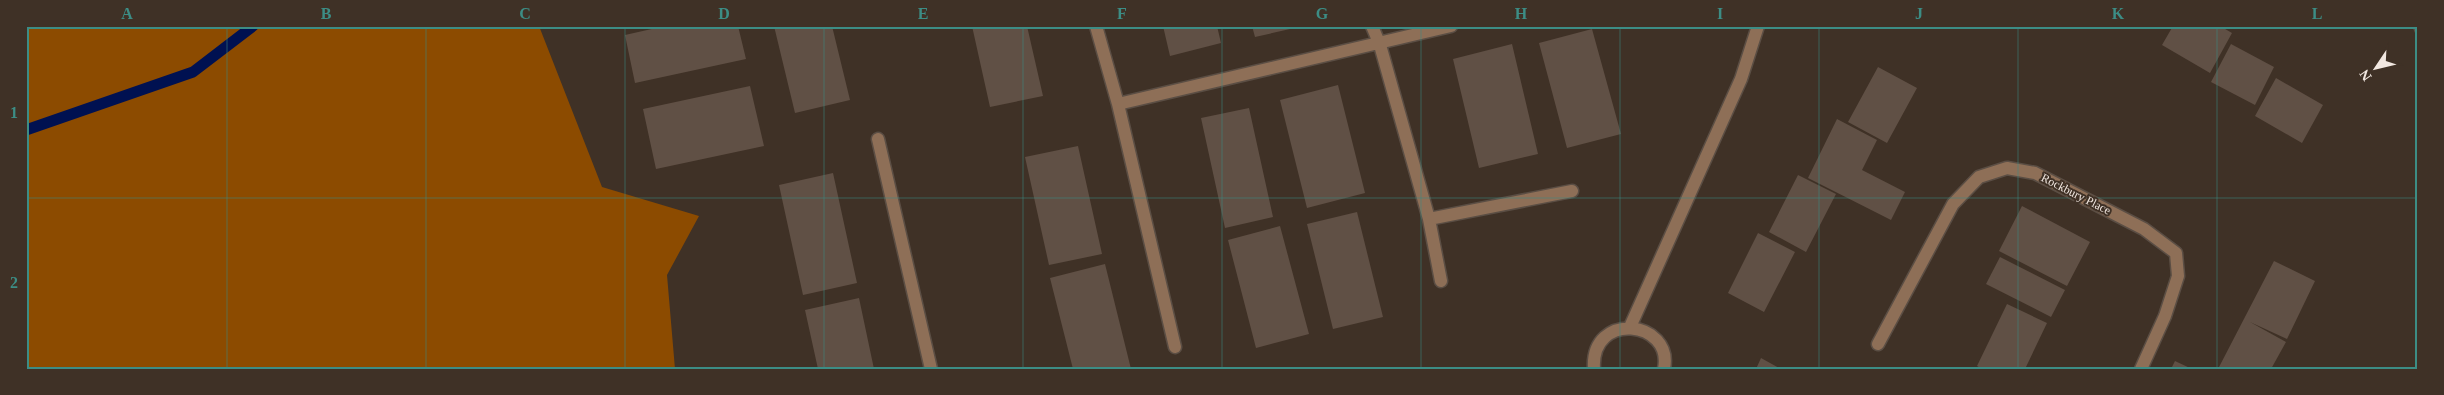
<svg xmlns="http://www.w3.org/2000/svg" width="2444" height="395" font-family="'Times New Roman',serif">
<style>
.green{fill:#8c4b00}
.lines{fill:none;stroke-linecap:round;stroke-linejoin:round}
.stream{stroke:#001151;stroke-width:11}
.building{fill:#605045}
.minor-casing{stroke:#5b4e44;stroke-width:15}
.minor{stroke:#8e6f57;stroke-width:12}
.grid{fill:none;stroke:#3c8d85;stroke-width:1;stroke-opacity:0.55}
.labels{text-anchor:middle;stroke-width:4;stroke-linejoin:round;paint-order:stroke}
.street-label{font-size:12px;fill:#f1e7e0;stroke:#3f3126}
.neatline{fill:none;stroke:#3c8d85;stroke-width:2}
.grid-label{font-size:16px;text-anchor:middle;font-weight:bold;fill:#3c8d85}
</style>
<rect width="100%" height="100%" fill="#3f3126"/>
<!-- green -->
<path class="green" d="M 26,26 L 539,26 L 602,187 L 699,216 L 667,275 L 675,369 L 26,369 Z"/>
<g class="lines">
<!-- stream -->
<path class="stream" d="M 26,130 L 193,72 L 253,26"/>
</g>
<!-- building -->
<path class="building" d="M 665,26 L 738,26 L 746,59 L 635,83 L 625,35 Z
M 774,26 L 832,26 L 850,100 L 795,113 Z
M 972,26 L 1027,26 L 1043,96 L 990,107 Z
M 1163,26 L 1217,26 L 1221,43 L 1170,56 Z
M 1252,26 L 1299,26 L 1299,27 L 1255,37 Z
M 2173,26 L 2220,26 L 2232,33 L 2210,73 L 2162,45 Z
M 2412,26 L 2418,26 L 2418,40 Z
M 1592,29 L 1621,134 L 1567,148 L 1539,43 Z
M 1512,44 L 1538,154 L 1479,168 L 1453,59 Z
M 2231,44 L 2274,67 L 2255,105 L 2211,82 Z
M 1878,67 L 1917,88 L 1887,143 L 1848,122 Z
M 2276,78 L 2323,105 L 2302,143 L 2255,116 Z
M 1338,85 L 1365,193 L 1307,208 L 1280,100 Z
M 750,86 L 764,146 L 656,169 L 643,109 Z
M 1249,108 L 1273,217 L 1225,228 L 1201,118 Z
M 1837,119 L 1877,140 L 1862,170 L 1905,192 L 1891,220 L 1808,178 Z
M 1078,146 L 1102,254 L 1049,265 L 1025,157 Z
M 833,173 L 857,283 L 803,295 L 779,185 Z
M 1798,175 L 1836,194 L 1806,252 L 1769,232 Z
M 2022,206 L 2090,242 L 2067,286 L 1999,251 Z
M 1357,212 L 1383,317 L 1333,329 L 1307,224 Z
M 1280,226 L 1309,334 L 1256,348 L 1228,240 Z
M 1758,233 L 1795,252 L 1764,312 L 1728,293 Z
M 2000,257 L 2065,290 L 2051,317 L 1986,284 Z
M 2274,261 L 2315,281 L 2287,339 L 2250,322 L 2286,342 L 2271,369 L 2218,369 Z
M 1105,264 L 1131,369 L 1073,369 L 1050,278 Z
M 859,298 L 874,369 L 818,369 L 805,310 Z
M 2007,304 L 2047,323 L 2025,369 L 1982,369 L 1977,366 Z
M 1761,358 L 1781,369 L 1756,369 Z
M 2175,361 L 2192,369 L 2171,369 Z"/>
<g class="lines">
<defs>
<path id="minor" d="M 1096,26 L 1118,104 L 1175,347
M 1372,26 L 1380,45 L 1429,219 L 1441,281
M 1118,104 L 1451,26
M 878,139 L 931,369
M 1429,219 L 1572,191
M 1630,327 L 1741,79 L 1758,26
M 1878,344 L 1953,204 L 1979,177 L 2007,168 L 2035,173 L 2144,229 L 2176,253 L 2178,276 L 2165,316 L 2141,369
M 1594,369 C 1590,310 1674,320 1664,369"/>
</defs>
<!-- minor casing -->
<use href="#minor" class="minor-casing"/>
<!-- minor -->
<use href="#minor" class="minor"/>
</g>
<!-- grid -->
<path class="grid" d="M 227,26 L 227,369M 426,26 L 426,369M 625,26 L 625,369M 824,26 L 824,369M 1023,26 L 1023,369M 1222,26 L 1222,369M 1421,26 L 1421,369M 1620,26 L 1620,369M 1819,26 L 1819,369M 2018,26 L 2018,369M 2217,26 L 2217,369M 26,198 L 2418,198"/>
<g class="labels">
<!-- street labels -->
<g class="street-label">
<text transform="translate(2076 194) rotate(27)" y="4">Rockbury Place</text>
</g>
</g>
<!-- border -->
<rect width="2444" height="395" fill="none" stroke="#3f3126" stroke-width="55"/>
<!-- north arrow -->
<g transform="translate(2376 68) rotate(235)" stroke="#3f3126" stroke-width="4" paint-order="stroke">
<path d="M0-4L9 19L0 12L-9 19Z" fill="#f1e7e0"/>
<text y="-8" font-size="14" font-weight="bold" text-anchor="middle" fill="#f1e7e0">N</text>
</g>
<rect x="28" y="28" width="2388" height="340" class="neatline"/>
<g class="grid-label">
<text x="127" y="19">A</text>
<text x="326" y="19">B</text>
<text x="525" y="19">C</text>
<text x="724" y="19">D</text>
<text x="923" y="19">E</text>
<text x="1122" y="19">F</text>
<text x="1322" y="19">G</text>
<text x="1521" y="19">H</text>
<text x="1720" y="19">I</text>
<text x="1919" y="19">J</text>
<text x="2118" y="19">K</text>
<text x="2317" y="19">L</text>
<text x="14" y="118">1</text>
<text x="14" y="288">2</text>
</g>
</svg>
